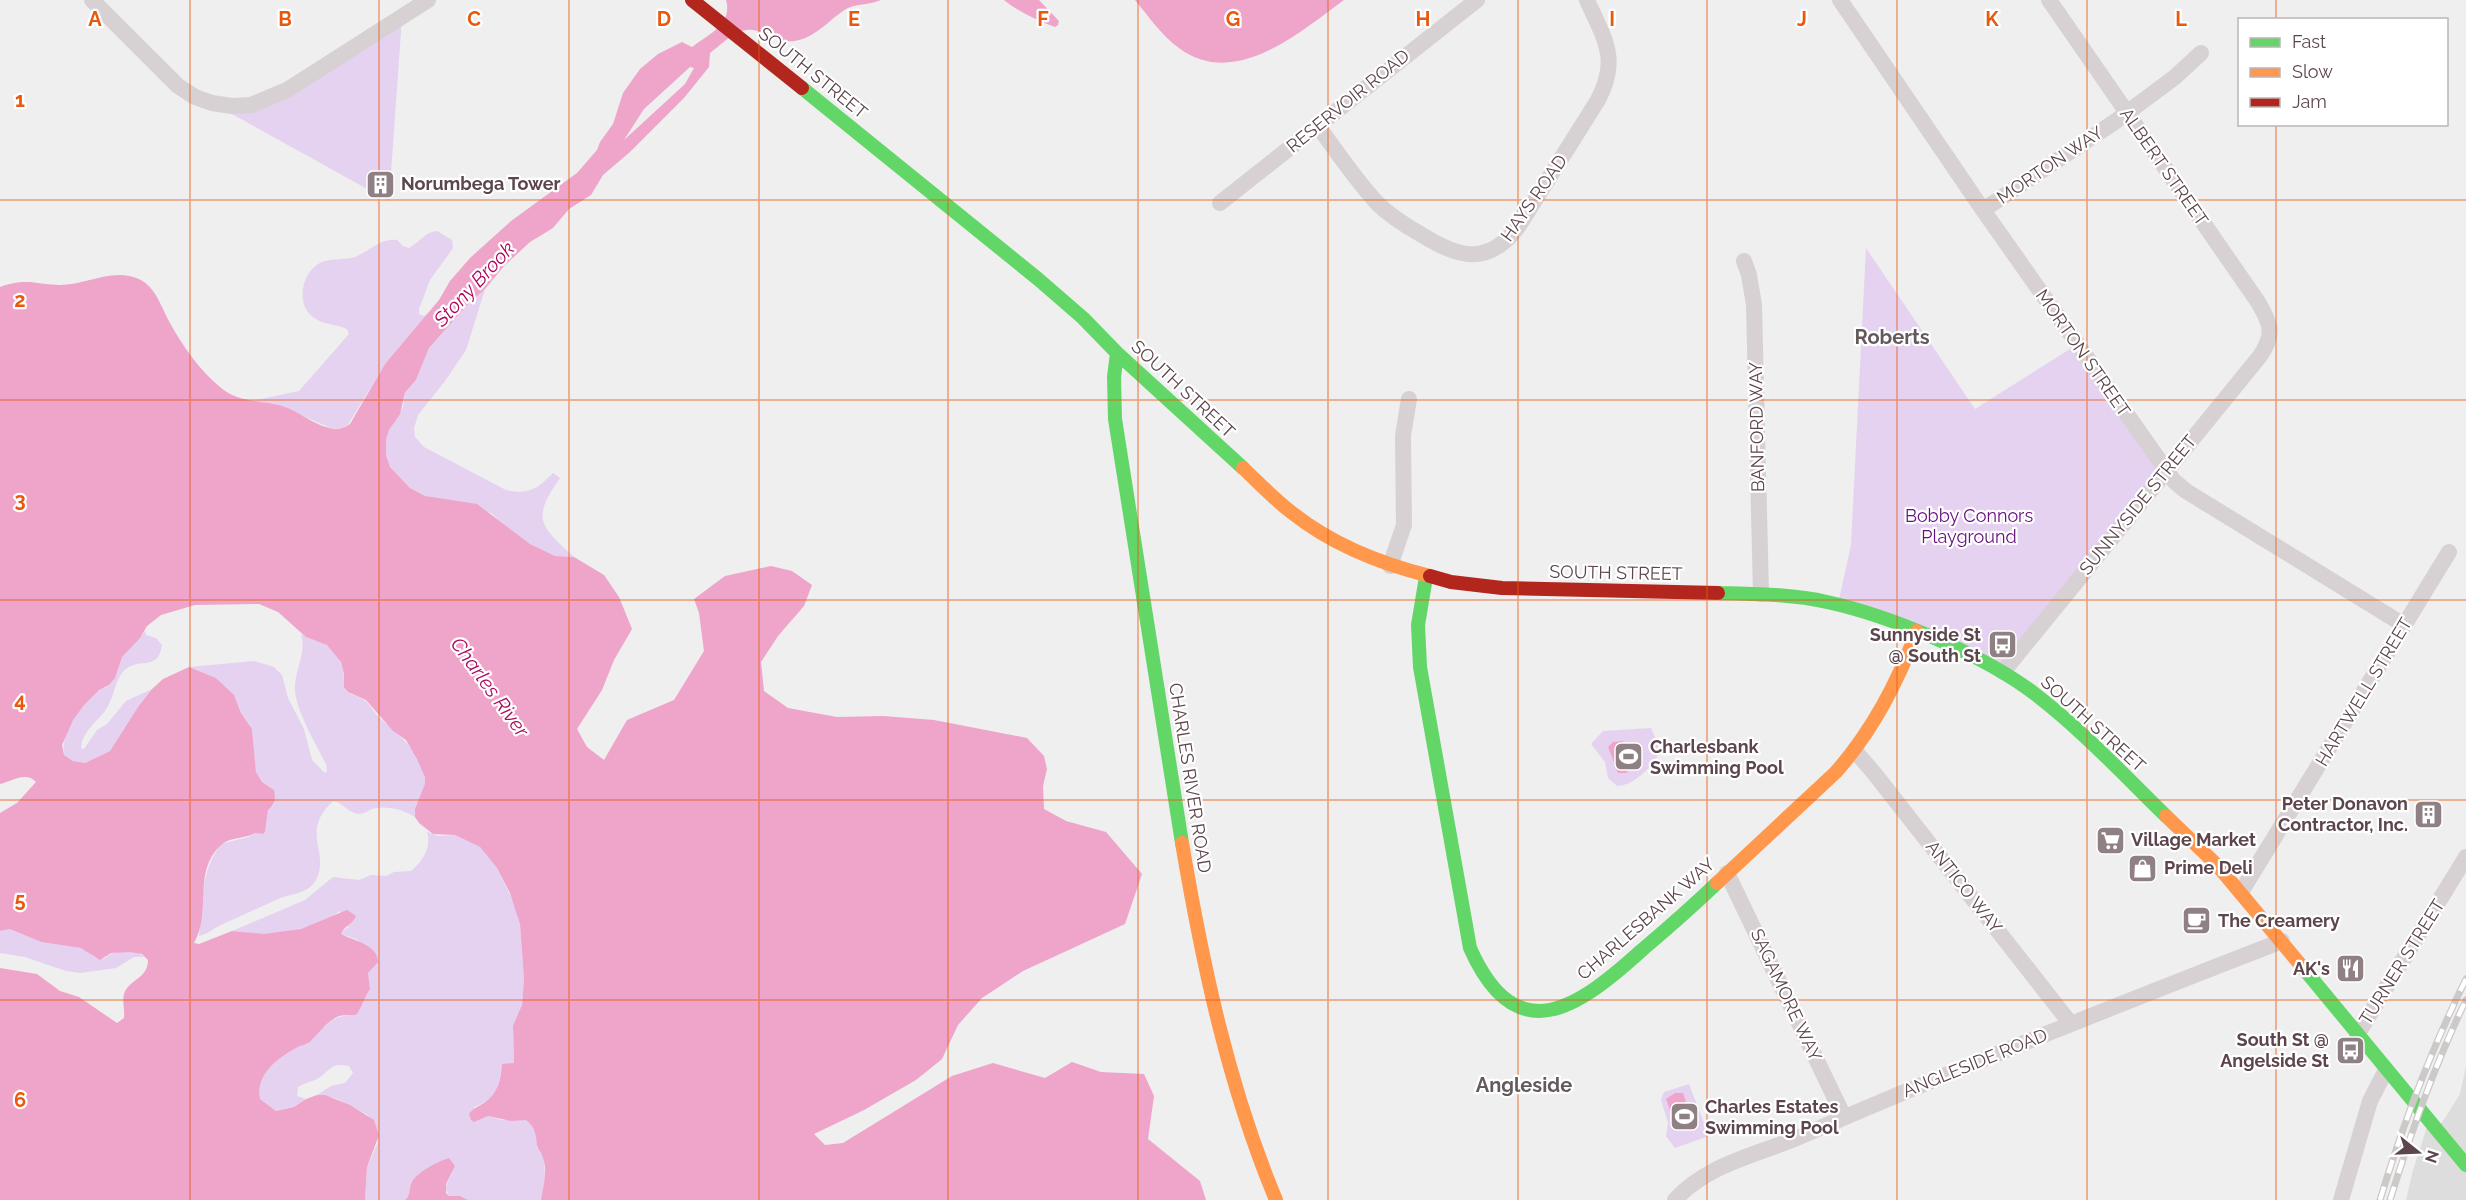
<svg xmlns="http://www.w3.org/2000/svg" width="2466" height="1200" font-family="Raleway,sans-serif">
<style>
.education{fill:#dedddd}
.green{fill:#e5d1f0}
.water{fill:#efa4ca;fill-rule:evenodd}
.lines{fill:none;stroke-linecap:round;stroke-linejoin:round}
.street{stroke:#d7d1d3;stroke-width:16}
.fast{stroke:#63d668;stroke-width:14}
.slow{stroke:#ff974d;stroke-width:14}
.jam{stroke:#b3261e;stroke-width:14}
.rail-casing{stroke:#cdc9c9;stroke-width:7}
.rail{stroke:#fff;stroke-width:4.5;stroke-dasharray:14;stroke-linecap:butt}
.grid{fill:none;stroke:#e8590c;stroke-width:1.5;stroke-opacity:0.55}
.labels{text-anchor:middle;stroke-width:4.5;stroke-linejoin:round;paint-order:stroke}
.street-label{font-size:18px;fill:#5c454b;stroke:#fff}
.poi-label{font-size:18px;font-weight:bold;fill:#5c454b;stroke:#fff;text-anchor:start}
.park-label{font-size:18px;fill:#681380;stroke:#fff}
.water-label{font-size:20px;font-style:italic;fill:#ae065b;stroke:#fff}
.neighbourhood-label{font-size:20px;font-weight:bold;fill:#635a5b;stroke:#fff}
.grid-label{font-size:20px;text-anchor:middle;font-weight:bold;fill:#e8590c;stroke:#fff;stroke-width:4.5;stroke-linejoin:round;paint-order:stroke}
</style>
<rect width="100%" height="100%" fill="#eeefee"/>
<!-- education -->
<path class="education" d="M 2466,1066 L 2466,1200 L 2406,1200 L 2413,1170 L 2429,1121 L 2437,1129 L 2447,1115 L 2460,1094 Z"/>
<!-- green -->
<path class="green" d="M 402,17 L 389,201 L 212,103 L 251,105 Z
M 437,231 L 452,240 L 453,248 L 430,280 L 419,309 L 419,314 L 423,316 L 428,314 L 385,364 L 346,428 L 331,428 L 275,404 L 247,402 L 299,391 L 349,334 L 347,329 C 337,324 325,325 316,319 C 294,307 301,271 322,262 C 333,258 344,260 355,257 C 370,251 380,238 397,240 L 403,246 L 409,248 C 420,242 425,232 437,231 Z
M 1866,248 L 1975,409 L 2078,344 L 2166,470 L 2003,672 L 1838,604 L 1851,545 Z
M 485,289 L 466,350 L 445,381 L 418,415 L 414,428 L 415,437 L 424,447 L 506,490 C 528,495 538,489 553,473 L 560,478 C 531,519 540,526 574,557 L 555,556 L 530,544 L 515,535 L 491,513 L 425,496 L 410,488 L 390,467 L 386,455 L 386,440 L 389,430 L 403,407 L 405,394 L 416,380 L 429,348 L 469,303 Z
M 145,631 L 146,635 L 156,638 L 162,645 C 158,671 141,658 127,668 C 115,677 115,694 108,706 C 100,721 83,728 81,748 L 84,749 L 97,730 L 107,724 L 126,701 L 152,689 L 138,707 L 110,751 L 85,763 L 73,761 L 64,755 C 61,731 79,706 97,691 C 101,688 106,688 109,685 C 117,679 116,668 120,660 C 126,649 137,641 145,631 Z
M 301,634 C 311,641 325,641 333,650 C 347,664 342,686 348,692 C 353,696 359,696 364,700 C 369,703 372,709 376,714 C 394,733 421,748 425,778 C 427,790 415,804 415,817 C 403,809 386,805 372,809 C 368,811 363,814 359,814 C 349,814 343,802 333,801 C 300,832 329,850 317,878 C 310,894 292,893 278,899 C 260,907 242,916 223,924 C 214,928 208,934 199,936 C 203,903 200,872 221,844 L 248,837 L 255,833 L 263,834 L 265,832 L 268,810 L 274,804 L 274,790 L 262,782 L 256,772 L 252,729 L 241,713 L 234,695 L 216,678 L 189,667 L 254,661 L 274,667 L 282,675 L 288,698 L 304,729 L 312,760 L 325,773 L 327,771 L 326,764 C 316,744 296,711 295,690 C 294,670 307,654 301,634 Z
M 1651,728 L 1661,751 C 1651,767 1636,785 1617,786 L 1608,778 L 1605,762 L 1591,744 L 1603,731 Z
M 427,832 L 439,836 L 455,835 L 480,847 L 497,868 L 514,903 L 520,924 L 524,979 L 522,1005 L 513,1033 L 514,1063 L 502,1065 C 500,1085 495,1100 474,1107 L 474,1122 L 488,1116 L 502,1120 L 526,1120 L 530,1123 L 537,1136 L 537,1147 L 544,1158 L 545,1178 L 541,1200 L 468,1200 L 460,1196 L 449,1196 L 445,1188 L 452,1173 L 444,1160 C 432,1168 414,1172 410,1187 C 410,1190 410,1193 409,1196 L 405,1200 L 365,1200 L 367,1167 L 378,1142 L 368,1115 L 335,1098 L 317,1095 L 331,1086 L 345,1083 L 353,1073 L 349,1066 C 329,1062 331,1071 317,1079 C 311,1082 304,1083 298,1087 L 297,1096 L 306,1099 L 294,1107 L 276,1111 L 260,1099 C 255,1074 279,1057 298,1047 C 302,1045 308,1044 311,1041 C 323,1029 333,1013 352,1016 C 361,1008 363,998 370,989 L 368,973 L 371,968 L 363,945 L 356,939 L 341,934 L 342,931 L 349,927 L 340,911 C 321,926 278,937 255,934 C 247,933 240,931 232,931 L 305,900 L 333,877 L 359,880 L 371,875 L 386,876 L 394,872 L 411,871 C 422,862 432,847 427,832 Z
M 10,929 L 41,942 L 81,948 L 88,951 L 94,957 L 104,959 C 112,949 135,949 145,957 L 134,957 L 116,968 L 80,973 L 66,971 L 25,957 L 0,953 L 0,931 Z
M 1689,1084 L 1709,1136 L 1675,1148 L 1666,1136 L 1668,1123 L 1661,1100 L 1664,1092 Z"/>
<!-- water -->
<path class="water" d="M 726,0 L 881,0 C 871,5 853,4 846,9 C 830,19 818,35 799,40 C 773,47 759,21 737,33 C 727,38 719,46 710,53 L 709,67 L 684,98 L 630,152 L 603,175 L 591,195 L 569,209 L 553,228 L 530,242 L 504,266 L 485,289 L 469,303 L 429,348 L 416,380 L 405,393 L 400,414 L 389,430 L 386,440 L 386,455 L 390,467 L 410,488 L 425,496 L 477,504 L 530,544 L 555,556 L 574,557 L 604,575 L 619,597 L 632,629 L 614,660 L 602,690 L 577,729 L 587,747 L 604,760 L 627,720 L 674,700 L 704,651 L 699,613 L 694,599 L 725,576 L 771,566 L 792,571 L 812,585 L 804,606 L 778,636 L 761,662 L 764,691 L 788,708 L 837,717 L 883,716 L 934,720 L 1027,738 L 1044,756 L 1047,769 L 1043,786 L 1044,809 L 1066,821 L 1106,832 L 1142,874 L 1125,924 L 1023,971 L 982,998 L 958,1025 L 942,1059 L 916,1080 L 864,1110 L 814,1134 L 825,1145 L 843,1143 L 952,1076 L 993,1063 L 1045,1078 L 1072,1062 L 1101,1072 L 1144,1074 L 1154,1096 L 1148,1139 L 1200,1181 L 1206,1200 L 541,1200 C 543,1187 548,1171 543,1158 C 542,1153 538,1150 537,1145 C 536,1135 535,1127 526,1120 L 511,1121 L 488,1116 L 474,1122 L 471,1120 L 469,1114 C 474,1107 478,1107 484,1103 C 498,1093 501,1080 502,1064 L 514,1063 L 513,1026 L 522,1005 L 524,979 L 520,924 L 510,893 L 497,868 L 480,847 L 455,835 L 433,834 L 419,823 L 415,817 L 415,809 L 425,784 L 425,777 L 417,759 L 406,740 L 393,731 L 366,700 L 348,692 L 344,687 L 344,674 L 341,662 L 327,645 L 306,637 L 278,612 L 259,604 L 195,605 L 161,615 L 147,626 L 140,638 L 122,657 L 115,678 L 109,685 L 99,690 L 84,705 L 73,720 L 62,745 L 64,755 L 73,761 L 85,763 L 110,751 L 138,707 L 152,689 L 163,679 L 189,667 L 216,678 L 234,695 L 241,713 L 252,729 L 256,772 L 262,782 L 274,790 C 276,799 275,804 268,810 L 265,832 L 263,834 L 255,833 C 245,839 229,837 221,845 C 192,871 212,913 194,943 L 199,944 L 232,931 L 264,934 L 301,929 L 347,910 L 356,916 C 353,924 343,927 341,934 C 354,941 377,944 378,962 L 368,973 L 370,989 C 364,998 362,1006 357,1014 C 351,1017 345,1014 339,1016 C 327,1021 319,1033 311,1041 C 308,1044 302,1045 298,1047 C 279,1057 255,1074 260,1099 L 276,1111 L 294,1107 L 306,1099 L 317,1095 L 325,1095 L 350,1105 L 374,1120 L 379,1135 L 367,1167 L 365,1200 L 0,1200 L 0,968 L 37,974 L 60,991 L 79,997 L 117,1023 L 124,1018 C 125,1010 122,1001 124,994 C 129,979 148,979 148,960 L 142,954 L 130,952 L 111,953 L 100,960 L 81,948 L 41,942 L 10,929 L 0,931 L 0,813 L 17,803 L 36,782 C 26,771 12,781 0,784 L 0,287 C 27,278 32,284 58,285 C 85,286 112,267 139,279 C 156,287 161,307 170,323 C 182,345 200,371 220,387 C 241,406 269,398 292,410 C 308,418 334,438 350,424 L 385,364 L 439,300 L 450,281 L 470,258 L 511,221 L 577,173 L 597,150 L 600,142 L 613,124 L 623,93 L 640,69 L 658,54 L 682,42 L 692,47 C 709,34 733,24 726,0 ZM 690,67 L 694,68 L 685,84 L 624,140 L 644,109 Z
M 1004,0 L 1039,0 L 1059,21 L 1058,25 L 1055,27 C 1036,20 1019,12 1004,0 Z
M 1135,0 L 1344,0 C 1300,32 1235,90 1179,48 C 1161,35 1149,17 1135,0 Z
M 1623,741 L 1633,766 L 1626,773 L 1618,773 L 1608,747 L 1613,742 Z
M 1675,1093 L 1683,1093 L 1692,1120 L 1676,1127 L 1666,1099 Z
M 449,1158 L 455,1166 L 446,1184 L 446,1193 L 449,1196 L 460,1196 L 468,1200 L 405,1200 C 412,1194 408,1189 412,1182 C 417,1172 439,1161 449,1158 Z"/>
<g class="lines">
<!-- street -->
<path class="street" d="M 92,0 L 178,86 L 195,97 L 212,103 L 232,106 L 251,105 L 287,90 L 428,0
M 1840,0 L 1983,210 L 2174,481 L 2186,491 L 2404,625
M 1318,126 C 1337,152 1355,179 1377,203 C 1390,216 1406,226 1422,235 C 1459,258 1488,266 1518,227 L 1598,100 C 1620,58 1604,39 1587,0
M 1220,203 L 1477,0
M 1983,210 L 2116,121 L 2175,77 L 2201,53
M 1744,261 L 1749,275 L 1754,305 L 1761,594
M 1390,566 L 1404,525 L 1403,436 L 1409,399
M 2003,672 L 2260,356 C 2275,334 2271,324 2258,302 L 2049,0
M 1855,751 L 1874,773 L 2071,1024
M 1727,873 L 1844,1117
M 2241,892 L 2449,552
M 2357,1035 L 2466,857
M 1675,1200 C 1708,1163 1761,1154 1804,1135 C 1962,1066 2122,1003 2282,941
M 2341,1200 L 2370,1101 L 2386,1070"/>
<!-- fast -->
<path class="fast" d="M 802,88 L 1038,279 L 1083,318 L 1117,353 L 1243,468
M 1117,353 L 1114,377 L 1115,419 L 1182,843
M 1426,577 L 1418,625 L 1420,667 L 1470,948 C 1517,1054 1580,1006 1642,950 C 1668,928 1693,906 1717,883
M 1718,593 C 1754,594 1792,594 1827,602 C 1891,616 1984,655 2035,694 C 2082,730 2124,775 2166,816
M 2304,969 L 2466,1165"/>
<!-- slow -->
<path class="slow" d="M 1243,468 C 1259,483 1274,499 1291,512 C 1331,544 1381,564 1430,576
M 2166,816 L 2217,865 L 2304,969
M 1182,843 C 1203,966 1228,1085 1276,1200
M 1717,883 L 1836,772 C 1873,730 1897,683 1917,631"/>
<!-- jam -->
<path class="jam" d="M 692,0 L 802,88
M 1430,576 L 1451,582 L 1502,588 L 1718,593"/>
<defs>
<path id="rail" d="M 2380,1200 C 2403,1124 2431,1050 2466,979
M 2390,1200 C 2411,1132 2435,1064 2466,1000"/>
</defs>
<!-- rail casing -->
<use href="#rail" class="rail-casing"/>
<!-- rail -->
<use href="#rail" class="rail"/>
</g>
<!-- grid -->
<path class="grid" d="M 190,0 L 190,1200M 379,0 L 379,1200M 569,0 L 569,1200M 759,0 L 759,1200M 948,0 L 948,1200M 1138,0 L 1138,1200M 1328,0 L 1328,1200M 1518,0 L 1518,1200M 1707,0 L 1707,1200M 1897,0 L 1897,1200M 2087,0 L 2087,1200M 2276,0 L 2276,20M 2276,124 L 2276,1200M 0,200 L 2466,200M 0,400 L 2466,400M 0,600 L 2466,600M 0,800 L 2466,800M 0,1000 L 2466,1000"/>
<!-- icons -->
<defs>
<symbol id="building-square" viewBox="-11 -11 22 22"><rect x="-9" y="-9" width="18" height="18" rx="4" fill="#8f8084" stroke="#fff"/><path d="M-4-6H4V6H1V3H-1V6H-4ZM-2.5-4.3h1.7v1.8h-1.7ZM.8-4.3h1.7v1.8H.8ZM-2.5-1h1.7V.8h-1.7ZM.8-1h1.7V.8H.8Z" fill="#fff"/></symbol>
<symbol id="bus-square" viewBox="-11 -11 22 22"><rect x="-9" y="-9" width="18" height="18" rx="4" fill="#8f8084" stroke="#fff"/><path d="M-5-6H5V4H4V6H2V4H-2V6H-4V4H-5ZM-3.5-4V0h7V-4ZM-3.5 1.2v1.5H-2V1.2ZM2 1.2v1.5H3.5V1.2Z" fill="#fff"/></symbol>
<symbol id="stadium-square" viewBox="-11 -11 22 22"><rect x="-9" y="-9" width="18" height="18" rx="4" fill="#8f8084" stroke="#fff"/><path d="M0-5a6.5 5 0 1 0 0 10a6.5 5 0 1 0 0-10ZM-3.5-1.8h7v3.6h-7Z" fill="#fff"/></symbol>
<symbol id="supermarket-square" viewBox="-11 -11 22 22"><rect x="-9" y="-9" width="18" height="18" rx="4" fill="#8f8084" stroke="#fff"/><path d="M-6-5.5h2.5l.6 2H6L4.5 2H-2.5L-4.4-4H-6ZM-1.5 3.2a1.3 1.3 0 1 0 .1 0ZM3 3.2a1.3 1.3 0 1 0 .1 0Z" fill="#fff"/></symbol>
<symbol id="shop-square" viewBox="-11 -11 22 22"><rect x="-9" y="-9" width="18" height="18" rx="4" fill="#8f8084" stroke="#fff"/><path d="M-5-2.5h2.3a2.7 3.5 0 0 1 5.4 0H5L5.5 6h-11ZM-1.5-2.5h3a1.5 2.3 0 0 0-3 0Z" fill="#fff"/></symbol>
<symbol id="cafe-square" viewBox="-11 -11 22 22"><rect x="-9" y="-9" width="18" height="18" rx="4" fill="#8f8084" stroke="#fff"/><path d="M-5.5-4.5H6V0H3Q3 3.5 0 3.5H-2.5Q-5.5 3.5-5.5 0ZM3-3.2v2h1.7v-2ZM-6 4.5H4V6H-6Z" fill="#fff"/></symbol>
<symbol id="restaurant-square" viewBox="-11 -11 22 22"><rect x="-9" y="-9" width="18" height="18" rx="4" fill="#8f8084" stroke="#fff"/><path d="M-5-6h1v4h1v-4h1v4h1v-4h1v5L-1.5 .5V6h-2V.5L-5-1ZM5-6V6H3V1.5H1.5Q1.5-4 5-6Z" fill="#fff"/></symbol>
</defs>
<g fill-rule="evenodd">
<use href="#building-square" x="364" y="168" width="33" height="33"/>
<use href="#bus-square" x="1986" y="628" width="33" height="33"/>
<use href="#stadium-square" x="1612" y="740" width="33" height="33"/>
<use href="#building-square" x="2412" y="798" width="33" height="33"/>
<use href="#supermarket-square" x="2094" y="824" width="33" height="33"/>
<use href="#shop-square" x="2126" y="852" width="33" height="33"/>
<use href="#cafe-square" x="2180" y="904" width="33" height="33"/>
<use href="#restaurant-square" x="2334" y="952" width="33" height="33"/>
<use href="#bus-square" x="2334" y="1034" width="33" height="33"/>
<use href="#stadium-square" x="1668" y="1100" width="33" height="33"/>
</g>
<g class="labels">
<!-- street labels -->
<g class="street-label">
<text transform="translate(813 73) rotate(39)" y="6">SOUTH STREET</text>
<text transform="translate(1348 101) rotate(-39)" y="6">RESERVOIR ROAD</text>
<text transform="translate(2050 165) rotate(-34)" y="6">MORTON WAY</text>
<text transform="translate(2164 167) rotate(55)" y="6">ALBERT STREET</text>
<text transform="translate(1534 198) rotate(-55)" y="6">HAYS ROAD</text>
<text transform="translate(2083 353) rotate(55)" y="6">MORTON STREET</text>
<text transform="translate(1183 389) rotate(43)" y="6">SOUTH STREET</text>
<text transform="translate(1757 427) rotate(-91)" y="6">BANFORD WAY</text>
<text transform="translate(2138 505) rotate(-51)" y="6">SUNNYSIDE STREET</text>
<text transform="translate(1616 573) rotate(1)" y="6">SOUTH STREET</text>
<text transform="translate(2364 692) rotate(-59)" y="6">HARTWELL STREET</text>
<text transform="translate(2093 724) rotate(42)" y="6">SOUTH STREET</text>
<text transform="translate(1190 778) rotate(81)" y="6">CHARLES RIVER ROAD</text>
<text transform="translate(1964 887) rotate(52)" y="6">ANTICO WAY</text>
<text transform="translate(1646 919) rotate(-41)" y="6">CHARLESBANK WAY</text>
<text transform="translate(2402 962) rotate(-58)" y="6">TURNER STREET</text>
<text transform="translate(1786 995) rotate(65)" y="6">SAGAMORE WAY</text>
<text transform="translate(1975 1063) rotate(-22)" y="6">ANGLESIDE ROAD</text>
</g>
<!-- poi labels -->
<g class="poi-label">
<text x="401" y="190">Norumbega Tower</text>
<text x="1981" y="641" text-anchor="end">Sunnyside St<tspan x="1981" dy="21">@ South St</tspan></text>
<text x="1650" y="753">Charlesbank<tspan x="1650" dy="21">Swimming Pool</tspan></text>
<text x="2408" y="810" text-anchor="end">Peter Donavon<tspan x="2408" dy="21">Contractor, Inc.</tspan></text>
<text x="2131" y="846">Village Market</text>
<text x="2164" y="874">Prime Deli</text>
<text x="2218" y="927">The Creamery</text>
<text x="2330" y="975" text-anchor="end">AK's</text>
<text x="2329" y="1046" text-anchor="end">South St @<tspan x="2329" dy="21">Angelside St</tspan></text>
<text x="1705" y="1113">Charles Estates<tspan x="1705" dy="21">Swimming Pool</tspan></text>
</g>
<!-- park labels -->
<g class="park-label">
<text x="1969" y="522">Bobby Connors<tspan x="1969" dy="21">Playground</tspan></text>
</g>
<!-- water labels -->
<g class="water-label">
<text transform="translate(474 284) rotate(-47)" y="7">Stony Brook</text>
<text transform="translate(490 687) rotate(54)" y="7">Charles River</text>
</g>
<!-- neighbourhood labels -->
<g class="neighbourhood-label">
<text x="1892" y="344">Roberts</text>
<text x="1524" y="1092">Angleside</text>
</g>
</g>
<g class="grid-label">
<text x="95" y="26">A</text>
<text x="285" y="26">B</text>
<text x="474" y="26">C</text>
<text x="664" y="26">D</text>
<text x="854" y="26">E</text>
<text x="1043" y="26">F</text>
<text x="1233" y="26">G</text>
<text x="1423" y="26">H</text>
<text x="1612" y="26">I</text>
<text x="1802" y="26">J</text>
<text x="1992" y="26">K</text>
<text x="2181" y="26">L</text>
<text x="20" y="107">1</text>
<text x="20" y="307">2</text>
<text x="20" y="507">3</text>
<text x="20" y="707">4</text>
<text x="20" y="907">5</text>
<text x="20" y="1107">6</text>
</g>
<!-- legend -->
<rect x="2238" y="18" width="210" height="108" fill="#ffffff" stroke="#beb5b7" stroke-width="1.5"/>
<rect x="2250" y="38" width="30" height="9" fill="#63d668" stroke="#beb5b7" stroke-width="1.5"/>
<text x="2292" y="48" font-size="18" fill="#5c454b">Fast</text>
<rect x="2250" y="68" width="30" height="9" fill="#ff974d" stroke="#beb5b7" stroke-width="1.5"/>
<text x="2292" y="78" font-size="18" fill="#5c454b">Slow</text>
<rect x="2250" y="98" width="30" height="9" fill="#b3261e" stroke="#beb5b7" stroke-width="1.5"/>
<text x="2292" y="108" font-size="18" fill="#5c454b">Jam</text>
<!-- north arrow -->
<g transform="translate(2418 1152) rotate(108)" stroke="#ffffff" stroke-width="4.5" paint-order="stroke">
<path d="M0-4.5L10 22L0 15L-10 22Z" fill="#5c454b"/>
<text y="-9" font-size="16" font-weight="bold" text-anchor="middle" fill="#5c454b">N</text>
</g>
</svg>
